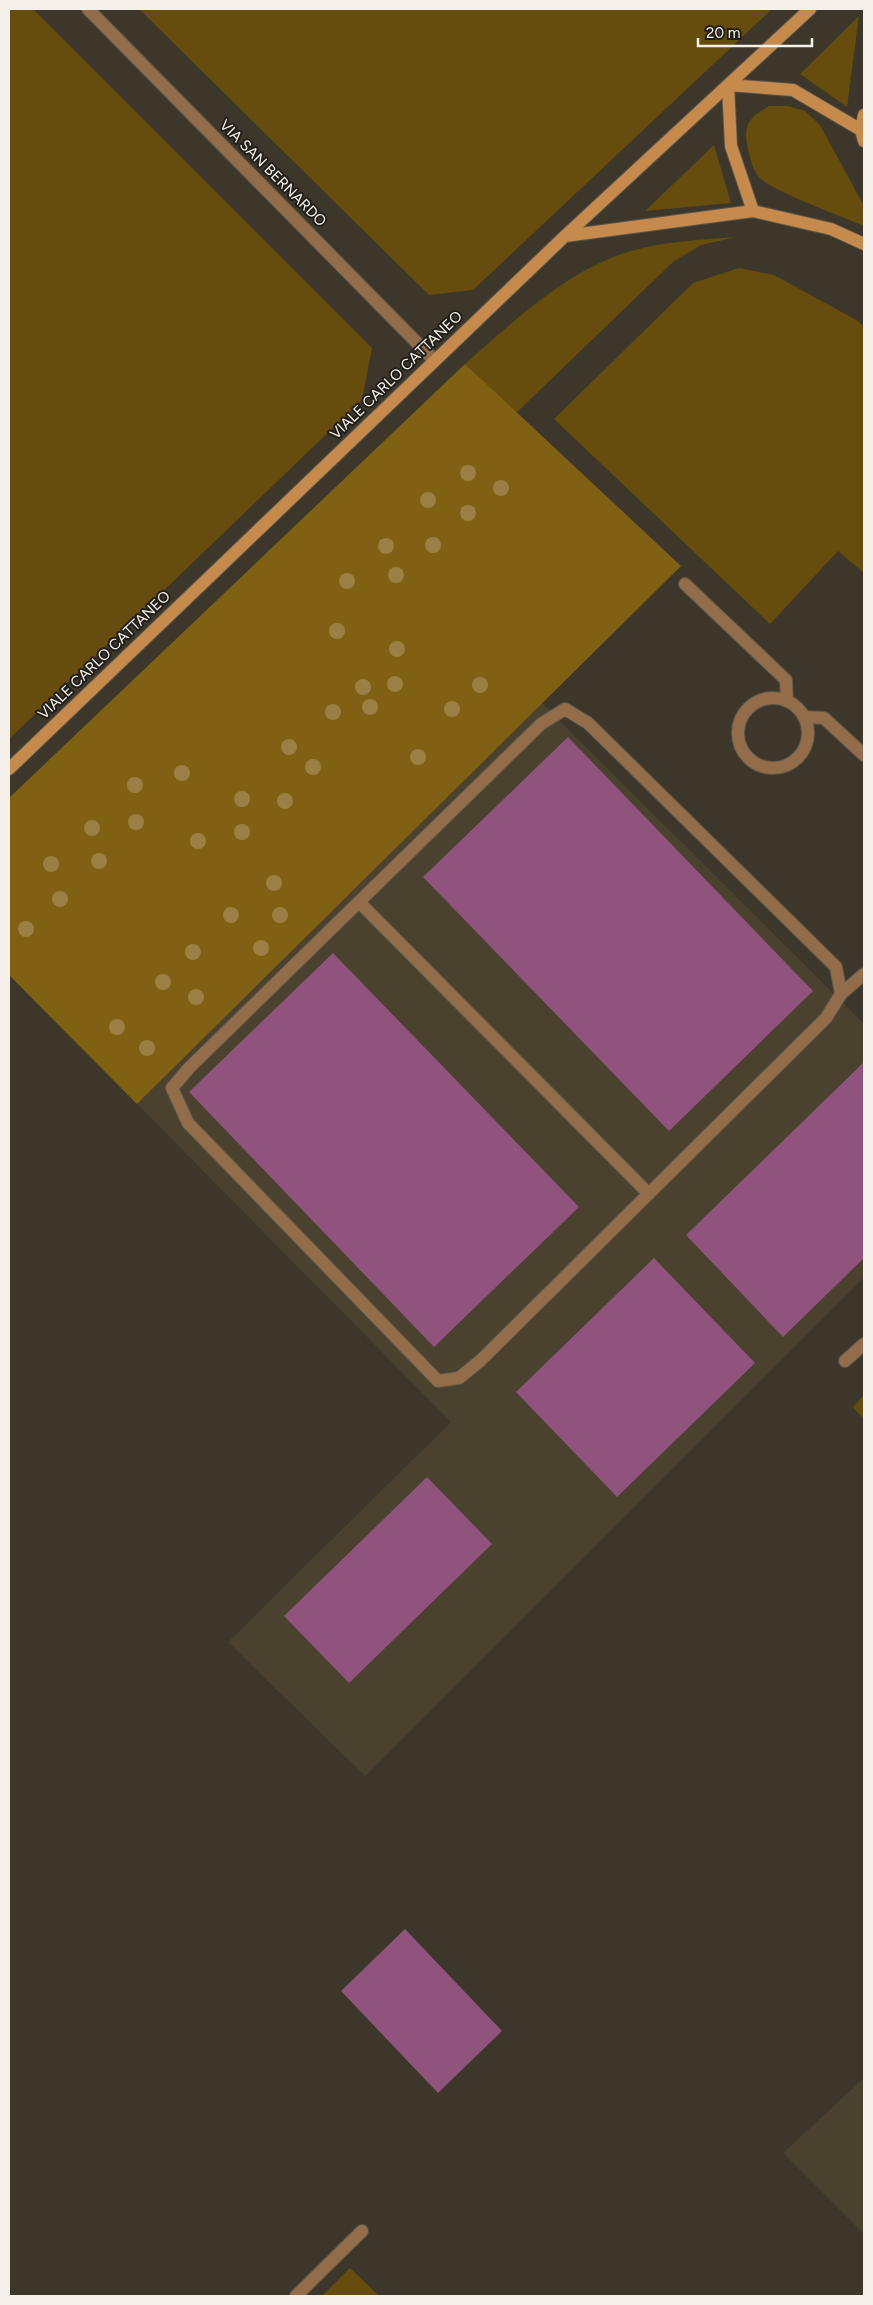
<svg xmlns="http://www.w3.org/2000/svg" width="873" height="2305" font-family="Figtree,sans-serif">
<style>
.built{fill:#4a412f}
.green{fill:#664c0d}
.forest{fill:#806114}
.building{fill:#8f537d}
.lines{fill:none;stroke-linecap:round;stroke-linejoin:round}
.lane-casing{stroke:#5a554a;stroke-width:14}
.street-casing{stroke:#5a554a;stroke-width:14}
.secondary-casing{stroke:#5a554a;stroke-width:14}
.lane{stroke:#936d49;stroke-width:12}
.street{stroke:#936d49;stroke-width:12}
.secondary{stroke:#c68a4d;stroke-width:12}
.tree{fill:#9b7f44}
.labels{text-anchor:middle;stroke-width:4;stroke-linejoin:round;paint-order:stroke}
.street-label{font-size:15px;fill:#f5f1ea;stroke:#221f1a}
</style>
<rect width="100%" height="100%" fill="#3d372b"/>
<!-- built -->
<path class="built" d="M 542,703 L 864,1024 L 864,1277 L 365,1776 L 228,1642 L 451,1422 L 137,1104 Z
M 864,2078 L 864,2234 L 783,2153 Z"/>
<!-- green -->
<path class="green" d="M 9,9 L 33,9 L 372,348 L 362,400 L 9,739 Z
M 139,9 L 772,9 L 473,290 L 429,295 Z
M 859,16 L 847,107 L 800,74 Z
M 769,106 L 788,106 L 805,111 L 820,125 L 864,206 L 864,226 C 842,216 773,192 759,177 C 752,169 749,154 747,144 C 743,123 752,116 769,106 Z
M 714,145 L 731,203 L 645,211 Z
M 737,237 L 701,245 L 673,262 L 516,413 L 465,364 C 513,322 568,269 631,251 C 665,241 702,240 737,237 Z
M 739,268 L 774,275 L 858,321 L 864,327 L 864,573 L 838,551 L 770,624 L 554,419 L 693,283 Z
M 864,1395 L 864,1419 L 853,1407 Z
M 350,2268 L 379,2296 L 322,2296 Z"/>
<!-- forest -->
<path class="forest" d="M 465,364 L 681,566 L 137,1104 L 9,975 L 9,798 Z"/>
<!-- building -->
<path class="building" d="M 568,737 L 813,991 L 669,1131 L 423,877 Z
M 333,953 L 579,1207 L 434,1347 L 189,1092 Z
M 864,1062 L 864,1258 L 783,1337 L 686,1235 Z
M 654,1258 L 755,1363 L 617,1497 L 516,1392 Z
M 427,1477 L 492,1544 L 349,1683 L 284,1616 Z
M 405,1929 L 502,2031 L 438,2093 L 341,1991 Z"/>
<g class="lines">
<defs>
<path id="lane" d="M738 733a35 35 0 1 1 70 0a35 35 0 1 1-70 0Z
M 565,709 L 588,723 L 836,967 L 841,994 L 826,1018 L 480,1361 L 459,1378 L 438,1381 L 188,1123 L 172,1088 L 189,1068 L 541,724 Z
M 359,902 L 649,1194
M 841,994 L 864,974
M 845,1361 L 864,1344
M 296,2296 L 362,2231"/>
<path id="street" d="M 88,9 L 434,360
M 685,584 L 786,680 L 787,701
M 804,717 L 824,718 L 864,755"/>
<path id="secondary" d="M 728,85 L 793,90 L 861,130
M 728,85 L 731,146 L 753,211
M 864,115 L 861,130 L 864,141
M 565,236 L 753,211 L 831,229 L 864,244
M 9,769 L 565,236 L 810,9"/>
</defs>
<!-- lane casing -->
<use href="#lane" class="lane-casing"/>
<!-- street casing -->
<use href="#street" class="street-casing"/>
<!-- secondary casing -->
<use href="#secondary" class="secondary-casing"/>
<!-- lane -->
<use href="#lane" class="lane"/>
<!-- street -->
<use href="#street" class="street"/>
<!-- secondary -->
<use href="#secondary" class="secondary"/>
</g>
<!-- trees -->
<g class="tree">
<circle cx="468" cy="473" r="8"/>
<circle cx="501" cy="488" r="8"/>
<circle cx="428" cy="500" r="8"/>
<circle cx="468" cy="513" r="8"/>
<circle cx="433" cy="545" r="8"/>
<circle cx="386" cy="546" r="8"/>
<circle cx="396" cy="575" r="8"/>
<circle cx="347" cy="581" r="8"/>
<circle cx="337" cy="631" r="8"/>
<circle cx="397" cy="649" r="8"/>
<circle cx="395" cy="684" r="8"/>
<circle cx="480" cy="685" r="8"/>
<circle cx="363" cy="687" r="8"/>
<circle cx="370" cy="707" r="8"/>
<circle cx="452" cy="709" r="8"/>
<circle cx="333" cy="712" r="8"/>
<circle cx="289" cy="747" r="8"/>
<circle cx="418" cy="757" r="8"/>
<circle cx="313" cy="767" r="8"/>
<circle cx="182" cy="773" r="8"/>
<circle cx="135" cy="785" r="8"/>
<circle cx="242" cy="799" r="8"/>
<circle cx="285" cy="801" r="8"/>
<circle cx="136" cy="822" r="8"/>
<circle cx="92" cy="828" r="8"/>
<circle cx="242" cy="832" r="8"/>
<circle cx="198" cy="841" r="8"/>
<circle cx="99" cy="861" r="8"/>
<circle cx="51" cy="864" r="8"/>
<circle cx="274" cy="883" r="8"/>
<circle cx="60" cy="899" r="8"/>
<circle cx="231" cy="915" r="8"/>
<circle cx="280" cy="915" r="8"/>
<circle cx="26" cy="929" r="8"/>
<circle cx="261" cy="948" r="8"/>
<circle cx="193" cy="952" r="8"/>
<circle cx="163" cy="982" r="8"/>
<circle cx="196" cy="997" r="8"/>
<circle cx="117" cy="1027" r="8"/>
<circle cx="147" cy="1048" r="8"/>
</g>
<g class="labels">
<!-- street labels -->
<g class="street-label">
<text transform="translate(273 173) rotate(45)" y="5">VIA SAN BERNARDO</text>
<text transform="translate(396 375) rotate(-44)" y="5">VIALE CARLO CATTANEO</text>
<text transform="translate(104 655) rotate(-44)" y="5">VIALE CARLO CATTANEO</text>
</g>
</g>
<!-- border -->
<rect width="873" height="2305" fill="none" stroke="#f5f1ea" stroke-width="20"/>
<!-- scale -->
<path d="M698 38v8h114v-8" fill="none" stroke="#f5f1ea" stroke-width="2.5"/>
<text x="706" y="38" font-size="15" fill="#f5f1ea" stroke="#221f1a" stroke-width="4" paint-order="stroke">20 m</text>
</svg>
